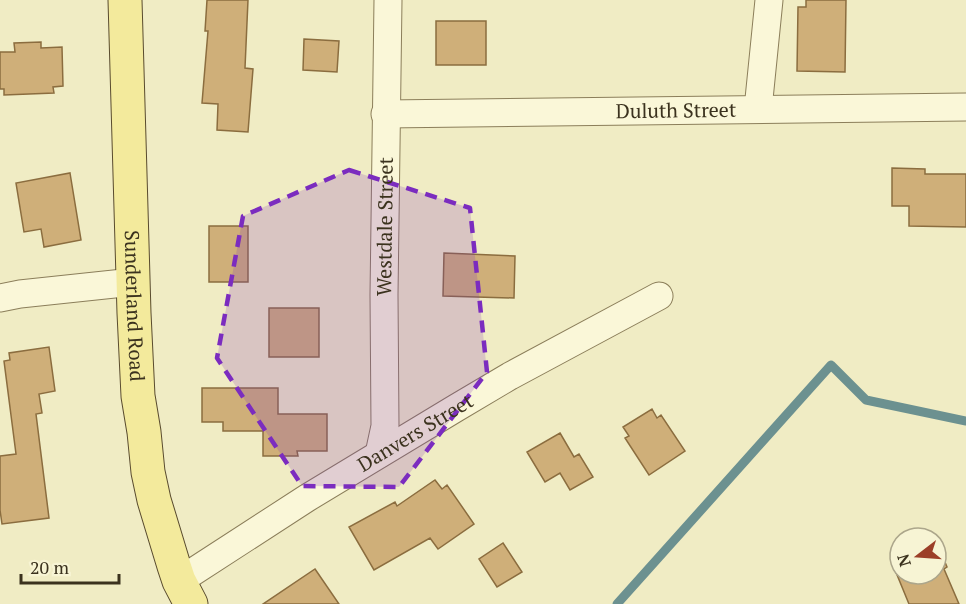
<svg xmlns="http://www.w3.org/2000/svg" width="966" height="604" font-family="'PT Serif',serif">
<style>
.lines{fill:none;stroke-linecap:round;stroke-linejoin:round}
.stream{stroke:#6c9190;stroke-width:9}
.building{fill:#cfaf79;stroke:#8b6d3f;stroke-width:1.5}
.street-casing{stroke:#8b7e5a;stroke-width:29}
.primary-casing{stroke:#594b2e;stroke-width:35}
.street{stroke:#faf7d8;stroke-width:27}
.primary{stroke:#f3ea9c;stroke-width:33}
.marked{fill:#7b2cbf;fill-opacity:0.2;stroke:#7b2cbf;stroke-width:4.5;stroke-dasharray:12 8;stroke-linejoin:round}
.labels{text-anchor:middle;stroke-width:5;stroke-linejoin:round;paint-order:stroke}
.street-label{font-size:20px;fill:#3b321e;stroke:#f7f4d4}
</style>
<rect width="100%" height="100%" fill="#f0ecc4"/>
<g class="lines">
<!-- stream -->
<path class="stream" d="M 617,604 L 831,365 L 866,400 L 966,421"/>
</g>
<!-- building -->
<path class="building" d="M 207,0 L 248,0 L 245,68 L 253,69 L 248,132 L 217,130 L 218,104 L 202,103 L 208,31 L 205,31 Z
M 806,0 L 846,0 L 845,72 L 797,71 L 798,7 L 806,7 Z
M 436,21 L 486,21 L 486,65 L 436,65 Z
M 304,39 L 339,41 L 337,72 L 303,70 Z
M 41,42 L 41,48 L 62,47 L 63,86 L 53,87 L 54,93 L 4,95 L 4,89 L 0,89 L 0,52 L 15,52 L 14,43 Z
M 892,168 L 925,169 L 925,174 L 966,174 L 966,227 L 909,226 L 909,206 L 892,206 Z
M 70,173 L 81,240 L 44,247 L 41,229 L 24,232 L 16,183 Z
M 209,226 L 248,226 L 248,282 L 209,282 Z
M 444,253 L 515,256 L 514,298 L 443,296 Z
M 269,308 L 319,308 L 319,357 L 269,357 Z
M 49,347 L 55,391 L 39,394 L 42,413 L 36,414 L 49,518 L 2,524 L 0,510 L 0,456 L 16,454 L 4,361 L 10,360 L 9,353 Z
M 202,388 L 278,388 L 278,414 L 327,414 L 327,451 L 297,451 L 298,456 L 263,456 L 263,431 L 223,431 L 223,422 L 202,422 Z
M 652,409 L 657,418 L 661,415 L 685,451 L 649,475 L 625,438 L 629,436 L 623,427 Z
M 560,433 L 574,457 L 579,454 L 593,477 L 570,490 L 560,473 L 545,482 L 527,452 Z
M 435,480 L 442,489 L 447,485 L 474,524 L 438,549 L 430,538 L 374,570 L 349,527 L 395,502 L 397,506 Z
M 503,543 L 522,572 L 497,587 L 479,559 Z
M 937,543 L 947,567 L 944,569 L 959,604 L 909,604 L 893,565 L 900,561 L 900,574 L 936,574 Z
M 315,569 L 339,604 L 263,604 Z"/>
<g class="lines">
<defs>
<g id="street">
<path d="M 758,109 L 769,0"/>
<path id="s1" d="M 385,114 L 966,107"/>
<path d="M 0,298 L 20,294 L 133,282"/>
<path id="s2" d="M 379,454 L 385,426 L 384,295 L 388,0"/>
<path id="s3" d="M 179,581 L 307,498 L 456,408 L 510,376 L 659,296"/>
</g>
<g id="primary">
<path id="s4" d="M 125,0 L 134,313 L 138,396 L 144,432 L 148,472 L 154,500 L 174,566 L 179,581 L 191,604"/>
</g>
</defs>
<!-- street casing -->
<use href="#street" class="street-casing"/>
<!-- primary casing -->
<use href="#primary" class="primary-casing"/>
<!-- street -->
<use href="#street" class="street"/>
<!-- primary -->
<use href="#primary" class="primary"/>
</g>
<!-- marked area -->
<path class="marked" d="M 349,170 L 470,208 L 487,372 L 399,487 L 302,486 L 217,358 L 243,216 Z"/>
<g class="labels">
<!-- street labels -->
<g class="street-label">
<text dy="7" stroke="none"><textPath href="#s1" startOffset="291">Duluth Street</textPath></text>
<text dy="7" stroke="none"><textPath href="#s2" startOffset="228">Westdale Street</textPath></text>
<text dy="7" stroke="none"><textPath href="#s4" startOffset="306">Sunderland Road</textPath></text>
<text dy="7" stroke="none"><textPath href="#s3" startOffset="279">Danvers Street</textPath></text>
</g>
</g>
<!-- north arrow -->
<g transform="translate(918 556) rotate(253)"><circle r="28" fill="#f7f4d4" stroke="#aca68b" stroke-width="1.5"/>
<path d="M0-4.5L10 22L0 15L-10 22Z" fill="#9c3f28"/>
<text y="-9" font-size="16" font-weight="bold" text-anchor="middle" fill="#3b321e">N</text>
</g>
<!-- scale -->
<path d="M21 574v9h98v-9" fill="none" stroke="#3b321e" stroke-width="3"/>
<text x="30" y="574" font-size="18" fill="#3b321e" stroke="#f7f4d4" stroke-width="4.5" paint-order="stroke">20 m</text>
</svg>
